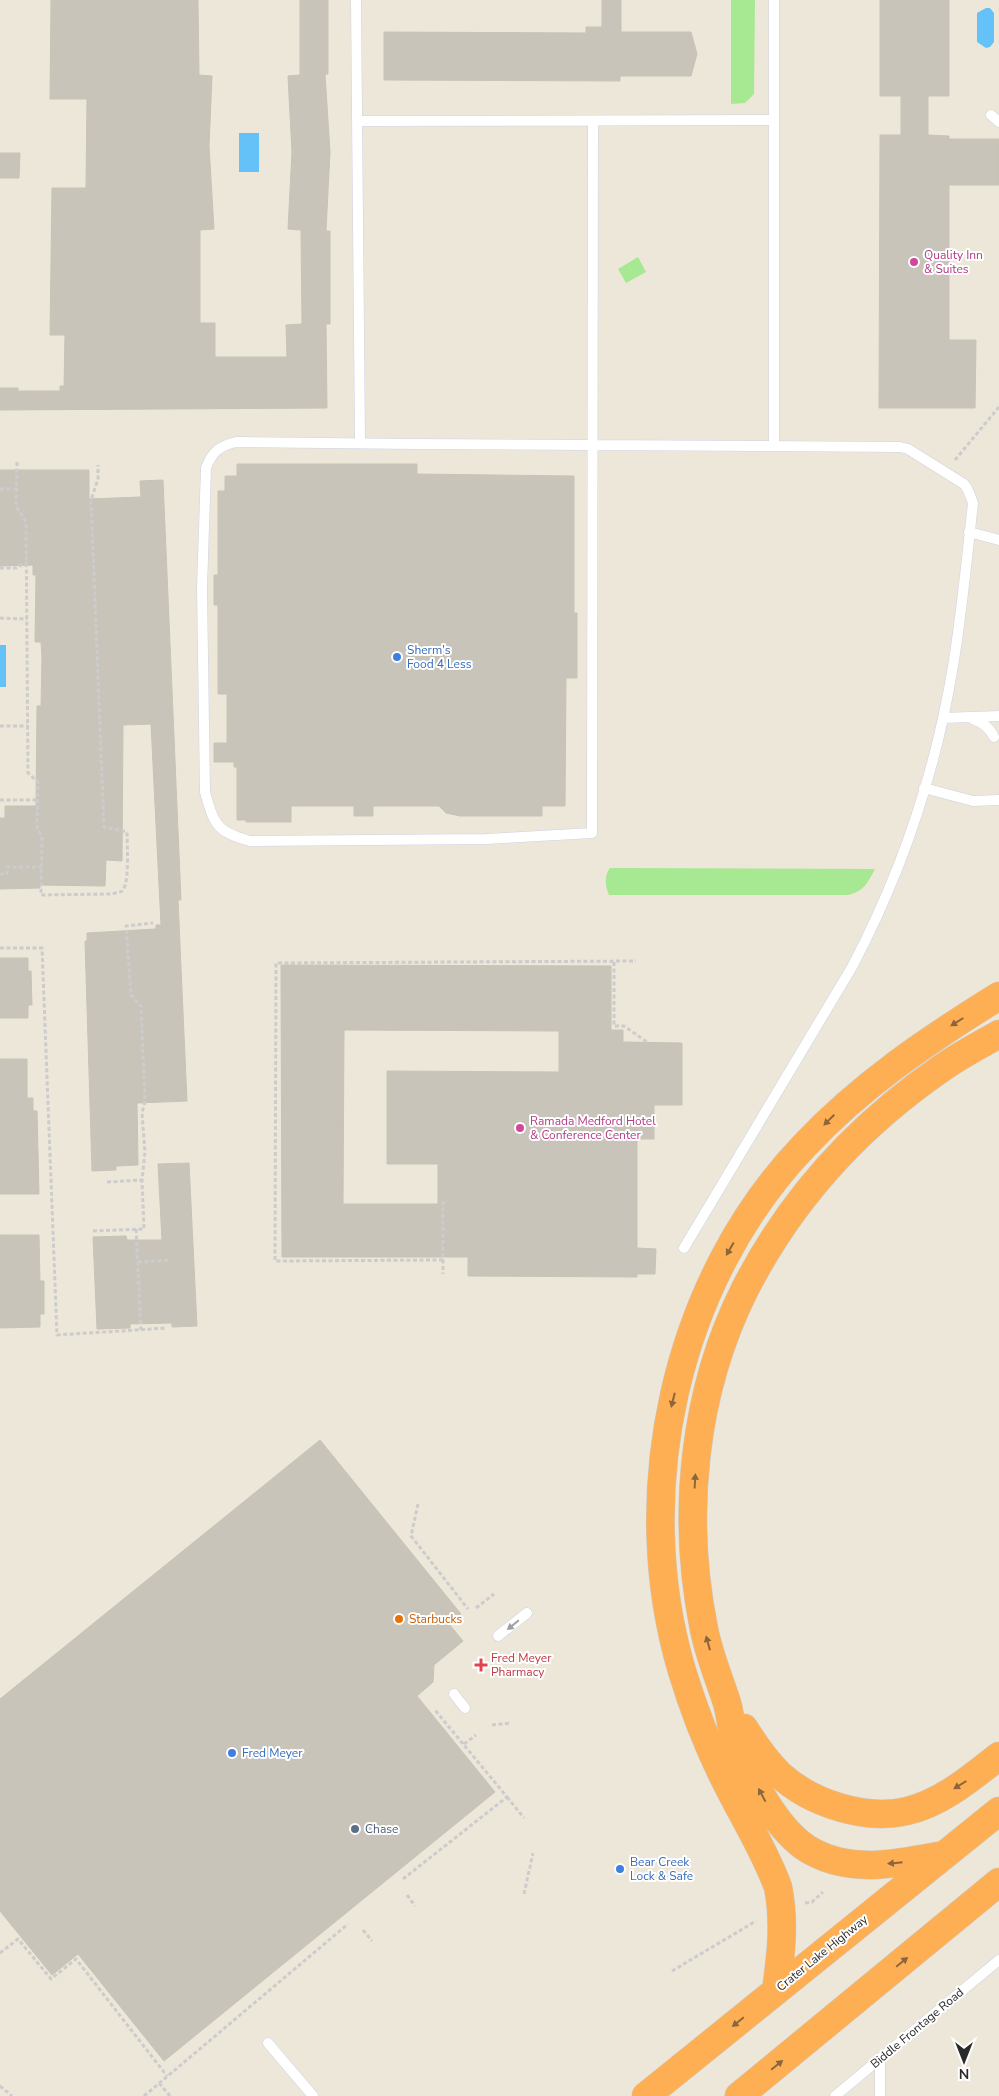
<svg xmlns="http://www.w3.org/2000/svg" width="999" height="2096" font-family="'Nunito Sans',sans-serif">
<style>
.green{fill:#a7e892}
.water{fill:#64c2f8}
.building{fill:#c8c4ba;stroke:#c8c3b4;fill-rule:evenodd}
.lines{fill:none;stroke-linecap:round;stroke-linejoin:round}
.lane-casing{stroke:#cfd1e4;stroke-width:11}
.highway-casing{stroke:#ccc;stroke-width:29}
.path{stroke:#ccc;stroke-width:3;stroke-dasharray:4 2.5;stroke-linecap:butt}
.lane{stroke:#fff;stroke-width:10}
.highway{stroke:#ffaf53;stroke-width:28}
.oneway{fill:#8a663c}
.oneway2{fill:#9f9f9f}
.hotel-dot{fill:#d1479c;stroke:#fff;stroke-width:2}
.shop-dot{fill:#3f7fe0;stroke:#fff;stroke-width:2}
.food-dot{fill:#e8710a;stroke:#fff;stroke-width:2}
.health-dot{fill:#e0444e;stroke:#fff;stroke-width:2}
.service-dot{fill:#5c6f8a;stroke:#fff;stroke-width:2}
.labels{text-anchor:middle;stroke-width:4;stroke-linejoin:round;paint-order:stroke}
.hotel-label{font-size:12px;fill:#b23c85;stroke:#fff;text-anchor:start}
.shop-label{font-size:12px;fill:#366cbe;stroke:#fff;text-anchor:start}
.food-label{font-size:12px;fill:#c56008;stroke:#fff;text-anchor:start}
.health-label{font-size:12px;fill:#be3a42;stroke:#fff;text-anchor:start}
.service-label{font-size:12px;fill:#4e5e75;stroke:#fff;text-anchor:start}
.street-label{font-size:12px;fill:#2a2a2a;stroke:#fff}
</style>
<rect width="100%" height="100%" fill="#ede7da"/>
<!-- green -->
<path class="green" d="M 731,0 L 755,0 L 754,94 L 745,103 L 731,104 Z
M 638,257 L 646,272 L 626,283 L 618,269 Z
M 610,868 L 875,869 C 867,884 864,891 848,895 L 609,895 C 605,885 604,876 610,868 Z"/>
<!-- water -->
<path class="water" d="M 986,8 L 990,8 L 994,13 L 994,42 L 990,47 L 986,48 L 977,42 L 977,13 Z
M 239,133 L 259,133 L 259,172 L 239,172 Z
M 0,645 L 6,645 L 6,687 L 0,687 Z"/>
<!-- building -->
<path class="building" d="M 51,0 L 198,0 L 199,75 L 212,76 L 209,146 L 214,229 L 200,230 L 200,323 L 215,323 L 215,357 L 287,357 L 286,325 L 302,324 L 301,230 L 288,229 L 292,152 L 288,76 L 300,75 L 300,0 L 328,0 L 328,74 L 325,74 L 330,152 L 326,231 L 330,231 L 330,324 L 326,324 L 327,408 L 0,410 L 0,388 L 18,388 L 18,391 L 60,391 L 60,386 L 64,386 L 65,335 L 50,335 L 52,188 L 86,188 L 87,99 L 50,99 Z
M 602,0 L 621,0 L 621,32 L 691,32 L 697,54 L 691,76 L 620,76 L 620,81 L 384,80 L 384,32 L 586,33 L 586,27 L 602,27 Z
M 880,0 L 949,0 L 949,96 L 928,96 L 928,135 L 949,136 L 949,139 L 999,139 L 999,185 L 949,185 L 949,340 L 976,340 L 975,408 L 879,408 L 880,135 L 901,135 L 901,96 L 880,96 Z
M 0,153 L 20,153 L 19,178 L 0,178 Z
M 237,464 L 417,464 L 417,474 L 574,476 L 574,613 L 577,613 L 577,678 L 566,678 L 565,806 L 542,806 L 542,816 L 460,816 L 446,813 L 439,806 L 373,806 L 373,816 L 354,816 L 354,806 L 291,806 L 291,822 L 246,822 L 246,820 L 237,820 L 237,767 L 234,767 L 234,762 L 214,762 L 214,743 L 227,743 L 227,694 L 218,694 L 218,605 L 214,605 L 214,575 L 218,575 L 218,491 L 225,491 L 225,476 L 237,476 Z
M 0,470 L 89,470 L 89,499 L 141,497 L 140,481 L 163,480 L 181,900 L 178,900 L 187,1101 L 137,1103 L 138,1165 L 116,1166 L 116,1170 L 92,1171 L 85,941 L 87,941 L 87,933 L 156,929 L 156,925 L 161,925 L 151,724 L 123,725 L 122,861 L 106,860 L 105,886 L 40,885 L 40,888 L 0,889 L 0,818 L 5,818 L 5,806 L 36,806 L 37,706 L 41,706 L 42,657 L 41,642 L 35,642 L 36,575 L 33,575 L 33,565 L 0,566 Z
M 0,958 L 28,958 L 28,971 L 31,971 L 32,1005 L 28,1005 L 28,1018 L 0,1018 Z
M 281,965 L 611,966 L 611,1030 L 623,1030 L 623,1042 L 682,1043 L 682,1105 L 654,1105 L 654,1139 L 637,1139 L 637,1248 L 656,1249 L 655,1274 L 637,1274 L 637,1277 L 468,1276 L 468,1257 L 282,1257 ZM 344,1030 L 559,1031 L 559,1072 L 387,1071 L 387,1164 L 438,1164 L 438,1204 L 343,1204 Z
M 0,1059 L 27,1059 L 27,1098 L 33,1098 L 33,1111 L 37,1111 L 39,1194 L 0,1194 Z
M 189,1163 L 197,1326 L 172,1327 L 172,1323 L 130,1324 L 130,1328 L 97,1329 L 93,1237 L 126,1236 L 127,1240 L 162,1240 L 158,1164 Z
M 0,1235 L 39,1235 L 40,1281 L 44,1281 L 44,1314 L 40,1314 L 40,1327 L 0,1328 Z
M 320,1440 L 461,1614 L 449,1624 L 463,1641 L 434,1665 L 433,1682 L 417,1696 L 495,1792 L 164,2061 L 78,1954 L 52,1975 L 0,1911 L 0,1699 Z"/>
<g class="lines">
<defs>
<path id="lane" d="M 356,0 L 360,443
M 991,115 L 999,122
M 357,121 L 774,120
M 593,121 C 593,358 593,595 592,833 L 486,839 L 250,841 C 216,832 214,824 205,792 L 202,588 L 206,468 C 212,452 219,446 236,442 C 355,443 473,445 592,445 L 900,447 L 908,449 L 964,484 L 968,490 L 973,503 C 967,557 962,612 953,666 C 936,770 901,874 852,967 L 684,1248
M 774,446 L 774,0
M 969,532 L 999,540
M 943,718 L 999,716
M 973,719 C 983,723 989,727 994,737
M 924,788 L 973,801 L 999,800
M 498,1636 L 527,1613
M 454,1694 L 465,1708
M 268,2043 L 313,2096
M 835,2096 L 999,1960
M 880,2096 L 880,2058"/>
<path id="highway" d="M 744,1728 C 754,1744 765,1760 779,1774 C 810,1803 865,1821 907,1811 C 942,1803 972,1777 999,1756
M 943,1855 C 900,1863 854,1874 813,1852 C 778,1834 746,1773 734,1736 C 731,1725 730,1714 727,1703 C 719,1678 709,1655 704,1629 C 681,1516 693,1392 745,1289 C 791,1199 859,1125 942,1068 C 960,1055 980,1045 999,1034
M 776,1991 C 781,1955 785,1922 778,1887 C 764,1849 742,1815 724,1778 C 707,1744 693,1707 682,1671 C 629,1493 675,1281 804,1146 C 861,1085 928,1040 999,996
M 646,2096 L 999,1811
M 739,2096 L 999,1882"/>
</defs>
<!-- lane casing -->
<use href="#lane" class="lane-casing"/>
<!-- highway casing -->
<use href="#highway" class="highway-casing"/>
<!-- path -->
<path class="path" d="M 955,460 L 999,407
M 17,462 L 16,506 L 26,522 L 28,773 L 38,782 L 37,828 L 42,837 L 41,895 L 110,894 C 114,893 119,893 122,891 C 130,884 127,843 127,832 L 104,827 L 91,500 L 98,479 L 98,465
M 0,489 L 17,489
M 0,568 L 16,568 L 27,562
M 0,618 L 27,619
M 0,726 L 28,726
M 0,800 L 37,800
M 0,874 L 7,874 L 7,867 L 42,867
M 0,948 L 42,948 L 57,1335 L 167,1328
M 614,962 L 614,1026 L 624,1026 L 647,1042
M 107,1182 L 142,1180
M 443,1201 L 443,1274
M 136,1229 L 141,1330
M 93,1231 L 144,1229 L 142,1180 L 145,1152 L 142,1113 L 145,1101 L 141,1006 L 131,995 L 126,926 L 153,923
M 443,1260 L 275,1261 L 276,963 L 636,961
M 138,1262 L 170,1260
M 418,1504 L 411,1536 L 468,1609
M 476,1608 L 494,1594
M 492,1725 L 511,1723
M 464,1744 L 476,1735
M 507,1797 L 524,1818
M 403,1879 L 507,1797 L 435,1710
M 524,1894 L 533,1853
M 407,1895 L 415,1906
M 805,1903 L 812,1902 L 823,1892
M 363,1930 L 372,1941
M 0,1953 L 18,1939 L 51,1979 L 76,1959 L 167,2076
M 672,1971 L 756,1921
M 159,2083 L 170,2096
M 0,2086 L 12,2096
M 144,2096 L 348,1924"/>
<!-- lane -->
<use href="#lane" class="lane"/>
<!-- highway -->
<use href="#highway" class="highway"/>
</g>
<!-- one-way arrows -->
<defs><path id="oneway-solid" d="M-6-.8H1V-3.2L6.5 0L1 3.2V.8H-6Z" transform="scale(1.25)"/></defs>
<g class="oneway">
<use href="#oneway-solid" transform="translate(957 1022) rotate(148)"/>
<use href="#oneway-solid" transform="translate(829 1120) rotate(135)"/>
<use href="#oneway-solid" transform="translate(730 1249) rotate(120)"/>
<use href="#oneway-solid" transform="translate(673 1400) rotate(104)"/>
<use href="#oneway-solid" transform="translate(695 1481) rotate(-87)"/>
<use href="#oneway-solid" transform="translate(708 1643) rotate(-105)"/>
<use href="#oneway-solid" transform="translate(960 1785) rotate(148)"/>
<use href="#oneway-solid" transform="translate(762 1795) rotate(-118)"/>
<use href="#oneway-solid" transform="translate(895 1863) rotate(174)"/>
<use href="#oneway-solid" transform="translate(902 1962) rotate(-39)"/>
<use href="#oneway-solid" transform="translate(738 2022) rotate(141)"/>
<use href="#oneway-solid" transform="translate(777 2065) rotate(-39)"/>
</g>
<use class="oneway2" href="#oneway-solid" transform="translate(513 1625) rotate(141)"/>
<!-- markers -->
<g class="hotel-dot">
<circle cx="914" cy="262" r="5"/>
<circle cx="520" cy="1128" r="5"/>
</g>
<g class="shop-dot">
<circle cx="397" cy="657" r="5"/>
<circle cx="232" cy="1753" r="5"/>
<circle cx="620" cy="1869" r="5"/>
</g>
<circle class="food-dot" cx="399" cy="1619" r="5"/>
<path class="health-dot" d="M478.5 1657.5h5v5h5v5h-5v5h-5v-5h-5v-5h5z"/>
<circle class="service-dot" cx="355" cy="1829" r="5"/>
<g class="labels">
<!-- hotel labels -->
<g class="hotel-label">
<text x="924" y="259">Quality Inn<tspan x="924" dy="14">&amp; Suites</tspan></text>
<text x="530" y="1125">Ramada Medford Hotel<tspan x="530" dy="14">&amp; Conference Center</tspan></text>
</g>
<!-- shop labels -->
<g class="shop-label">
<text x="407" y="654">Sherm's<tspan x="407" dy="14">Food 4 Less</tspan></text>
<text x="242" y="1757">Fred Meyer</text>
<text x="630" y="1866">Bear Creek<tspan x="630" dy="14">Lock &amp; Safe</tspan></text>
</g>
<!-- food labels -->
<g class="food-label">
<text x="409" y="1623">Starbucks</text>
</g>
<!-- health labels -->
<g class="health-label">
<text x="491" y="1662">Fred Meyer<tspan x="491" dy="14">Pharmacy</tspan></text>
</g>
<!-- service labels -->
<g class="service-label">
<text x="365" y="1833">Chase</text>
</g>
<!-- street labels -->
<g class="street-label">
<text transform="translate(822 1953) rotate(-39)" y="4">Crater Lake Highway</text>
<text transform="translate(917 2028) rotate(-40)" y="4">Biddle Frontage Road</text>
</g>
</g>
<!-- north arrow -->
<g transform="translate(964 2061) rotate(180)" stroke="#ffffff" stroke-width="4" paint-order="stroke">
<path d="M0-4L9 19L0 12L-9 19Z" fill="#2a2a2a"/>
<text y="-8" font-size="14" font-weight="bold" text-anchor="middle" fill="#2a2a2a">N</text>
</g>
</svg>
